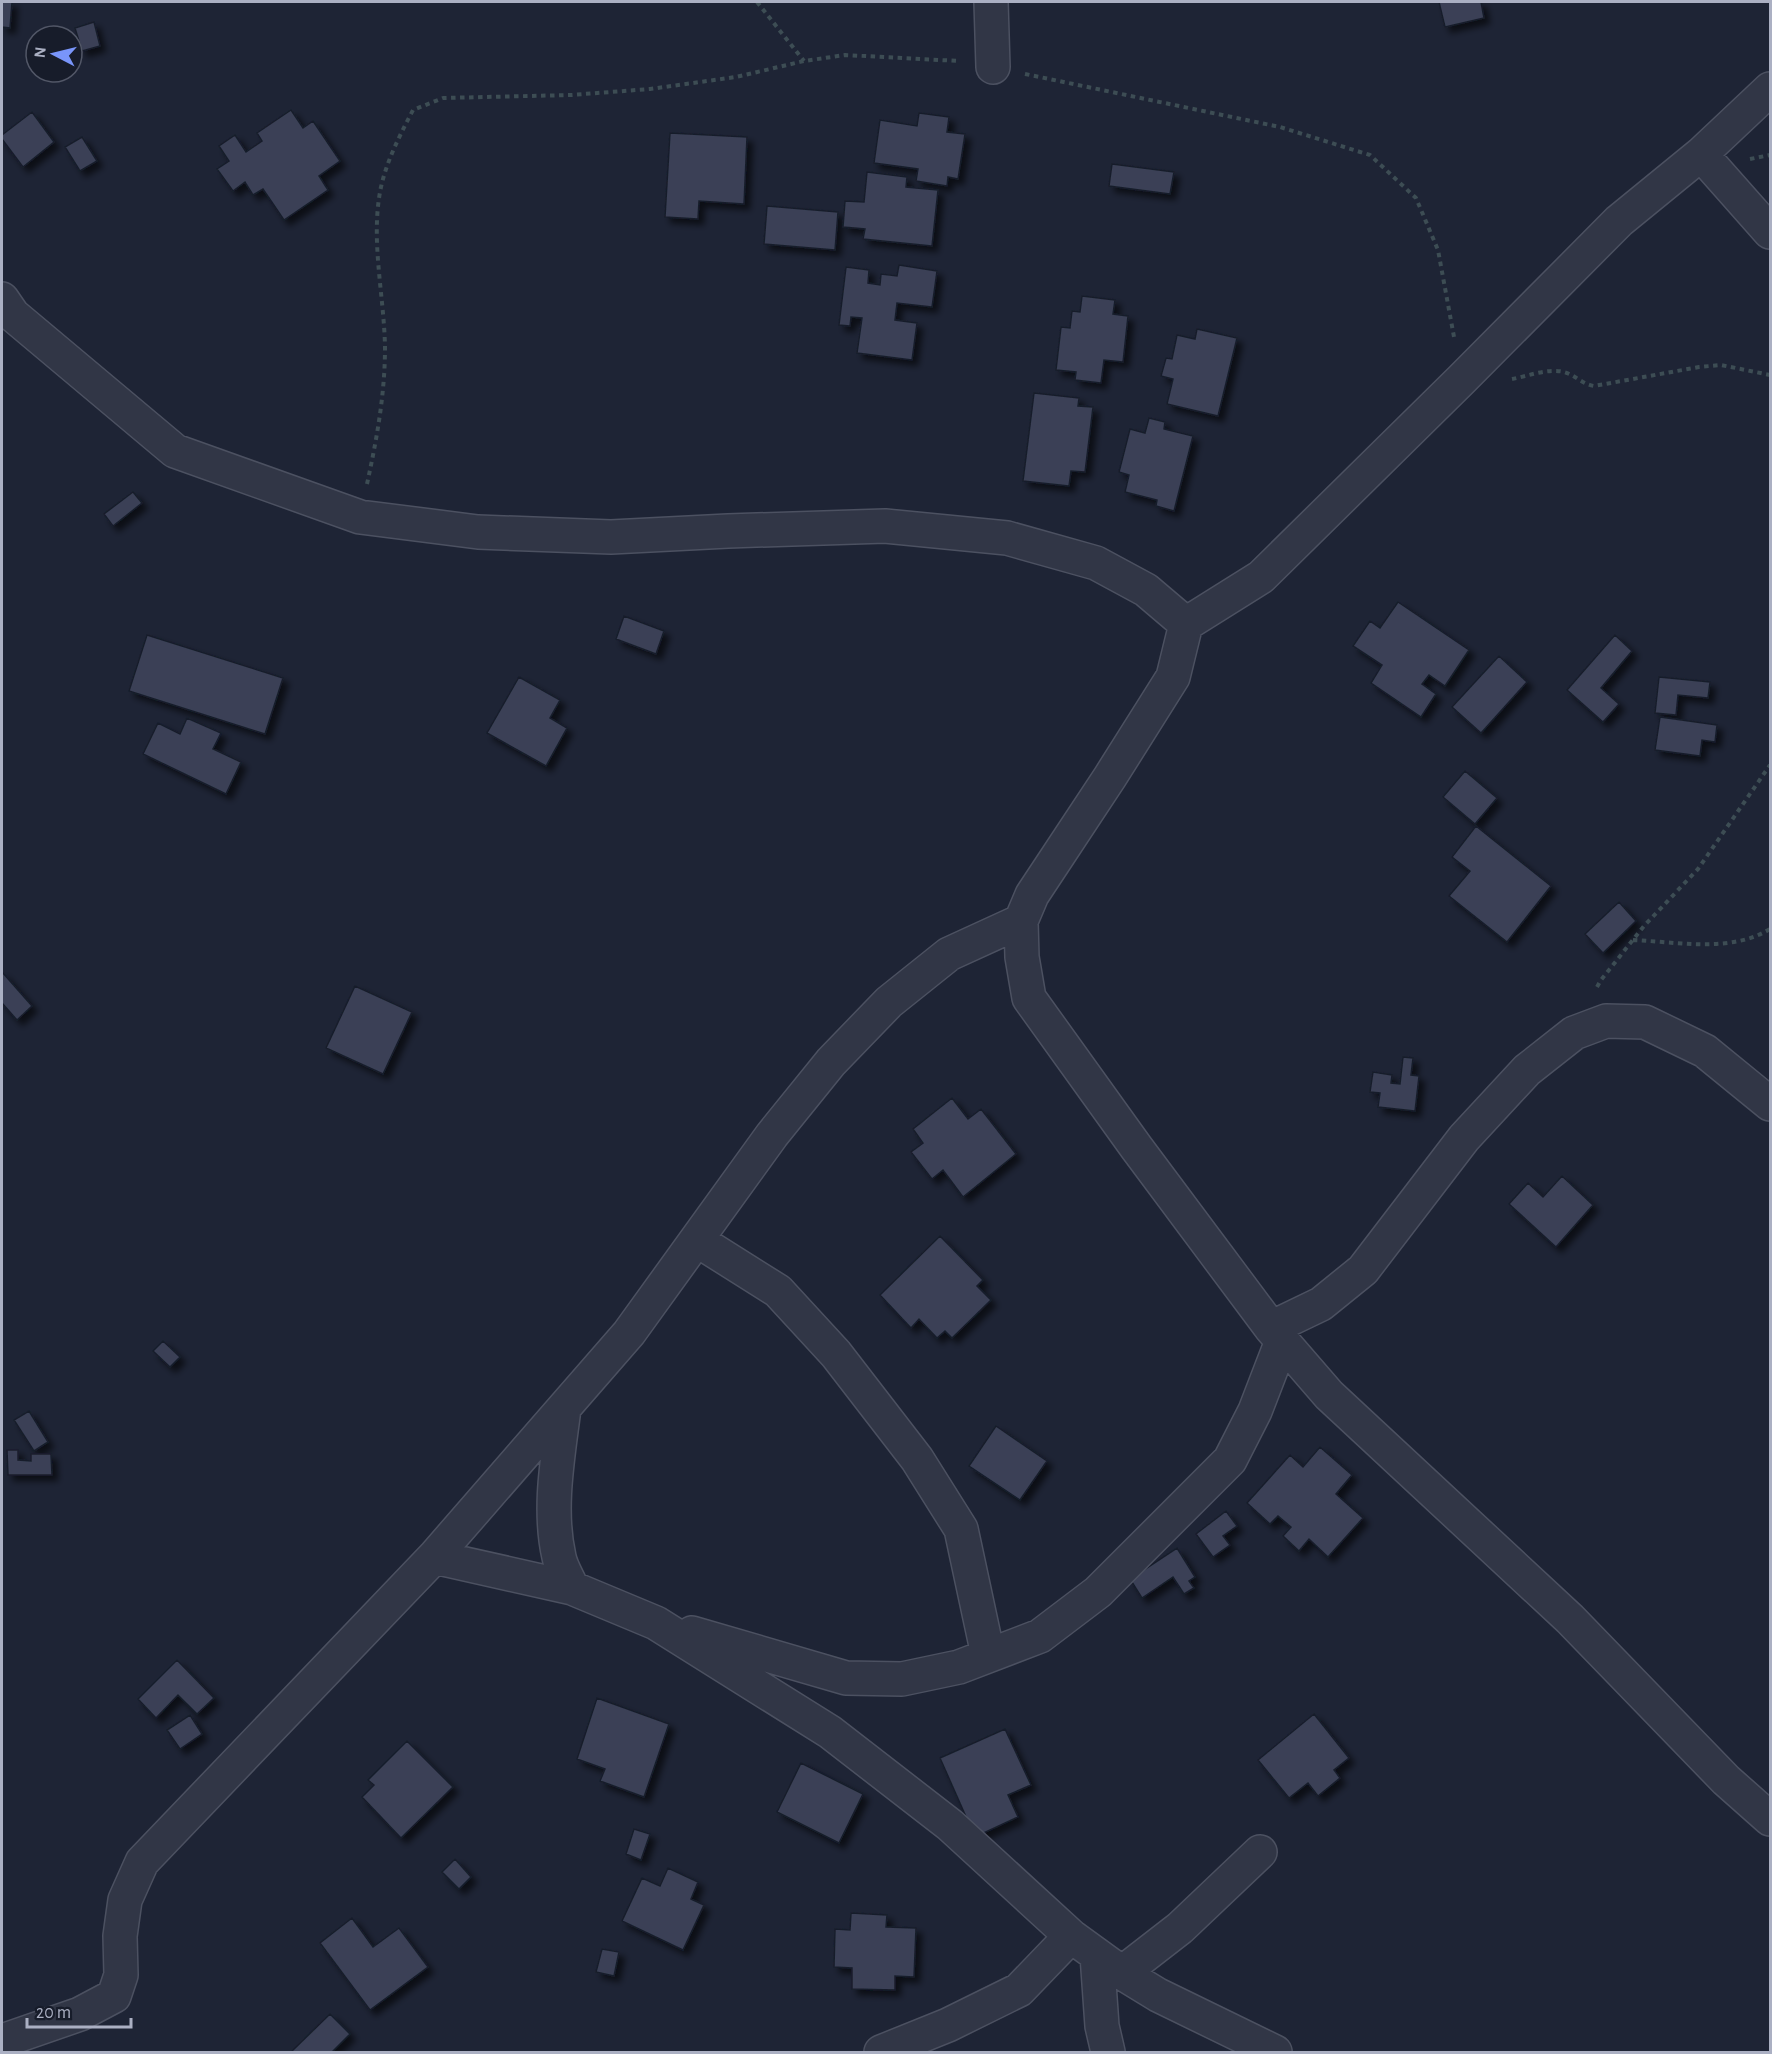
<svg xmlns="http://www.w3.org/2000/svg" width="1772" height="2054" font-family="'Alegreya Sans',sans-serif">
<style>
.building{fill:#3a4156;stroke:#191e2c;stroke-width:1.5;filter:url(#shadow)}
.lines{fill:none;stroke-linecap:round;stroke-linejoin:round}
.street-casing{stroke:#4c5161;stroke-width:36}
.path{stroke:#3d4d54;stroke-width:4;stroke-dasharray:4.5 4.5;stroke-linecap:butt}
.street{stroke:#313646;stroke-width:33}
</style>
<defs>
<filter id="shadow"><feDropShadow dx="5.5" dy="5.5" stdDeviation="3" flood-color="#0009"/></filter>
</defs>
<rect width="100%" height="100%" fill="#1e2435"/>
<!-- building -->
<path class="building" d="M 2,2 L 12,2 L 10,28 L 2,27 Z
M 1439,2 L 1481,2 L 1484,18 L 1445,27 Z
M 94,22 L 100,46 L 82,51 L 75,28 Z
M 291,110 L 303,128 L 313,121 L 340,161 L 319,176 L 328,190 L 284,220 L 263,189 L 253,195 L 245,182 L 233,191 L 217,169 L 229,161 L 219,146 L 235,135 L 246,152 L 262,141 L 257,133 Z
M 32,112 L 54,142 L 23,167 L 2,139 L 2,135 Z
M 919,113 L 949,117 L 947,132 L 965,134 L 958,179 L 948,177 L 947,186 L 916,181 L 918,169 L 874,163 L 880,120 L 917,126 Z
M 670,133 L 747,137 L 744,204 L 699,201 L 698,219 L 665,217 Z
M 82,137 L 97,161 L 80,171 L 65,147 Z
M 1112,164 L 1174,172 L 1170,194 L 1109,186 Z
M 867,172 L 907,177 L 906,187 L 938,190 L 932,246 L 863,239 L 865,229 L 843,227 L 845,201 L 864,202 Z
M 767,206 L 838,212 L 835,250 L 764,244 Z
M 899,265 L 937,271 L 932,307 L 897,303 L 895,320 L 917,323 L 912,360 L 857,353 L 862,318 L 851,317 L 850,326 L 839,325 L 846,267 L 869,270 L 868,283 L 880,285 L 881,274 L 897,276 Z
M 1082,296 L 1115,300 L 1113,314 L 1128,316 L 1123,362 L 1104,360 L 1101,383 L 1075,380 L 1076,372 L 1056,370 L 1061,327 L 1070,328 L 1072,311 L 1080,312 Z
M 1197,329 L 1237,338 L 1218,416 L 1167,404 L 1173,379 L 1161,376 L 1166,358 L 1172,359 L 1177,335 L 1195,339 Z
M 1034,393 L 1079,398 L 1078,406 L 1093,407 L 1085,472 L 1071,471 L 1069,486 L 1023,481 Z
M 1149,418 L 1165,422 L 1164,429 L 1193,436 L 1174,511 L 1156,506 L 1157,500 L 1125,492 L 1129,475 L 1119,472 L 1130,429 L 1145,433 Z
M 133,492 L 142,503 L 113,526 L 104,514 Z
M 1398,602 L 1469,650 L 1445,686 L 1429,675 L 1422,684 L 1436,694 L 1421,717 L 1371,683 L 1382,665 L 1353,646 L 1370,621 L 1380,628 Z
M 624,616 L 664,631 L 656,654 L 616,639 Z
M 147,635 L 283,678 L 265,734 L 129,691 Z
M 1615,635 L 1632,651 L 1601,688 L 1619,704 L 1603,722 L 1567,690 Z
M 1499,656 L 1527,682 L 1481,733 L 1452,707 Z
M 519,677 L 560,700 L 550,718 L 567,728 L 546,766 L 487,733 Z
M 1659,677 L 1710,682 L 1708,698 L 1678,695 L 1676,715 L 1655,713 Z
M 1660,717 L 1717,725 L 1715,742 L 1702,740 L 1700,756 L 1655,750 Z
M 187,718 L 221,733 L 213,749 L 241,762 L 226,794 L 143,754 L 158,723 L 180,734 Z
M 1465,771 L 1497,798 L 1475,824 L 1443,797 Z
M 1476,826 L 1551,886 L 1507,942 L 1449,896 L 1470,871 L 1452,857 Z
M 1619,902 L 1636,921 L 1603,953 L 1585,934 Z
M 2,972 L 32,1006 L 17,1020 L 2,1003 Z
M 355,986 L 412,1012 L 383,1074 L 326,1048 Z
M 1403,1057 L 1413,1058 L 1411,1075 L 1419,1076 L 1415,1111 L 1378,1107 L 1380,1093 L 1370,1092 L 1373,1072 L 1392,1075 L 1391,1083 L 1400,1084 Z
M 952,1098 L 968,1119 L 981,1109 L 1016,1154 L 963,1197 L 943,1170 L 932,1179 L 911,1152 L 923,1143 L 913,1129 Z
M 1562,1176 L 1593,1205 L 1556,1247 L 1509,1204 L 1528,1183 L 1543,1197 Z
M 940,1236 L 983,1280 L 977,1286 L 991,1300 L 952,1338 L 945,1331 L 937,1338 L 919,1319 L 911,1328 L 880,1295 Z
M 163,1341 L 180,1357 L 170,1367 L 153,1351 Z
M 29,1411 L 48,1442 L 34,1451 L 14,1420 Z
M 996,1426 L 1047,1461 L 1020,1500 L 969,1466 Z
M 1320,1447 L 1352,1475 L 1336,1494 L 1363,1518 L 1328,1557 L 1309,1539 L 1299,1551 L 1283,1536 L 1291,1527 L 1278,1516 L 1270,1524 L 1247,1503 L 1290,1455 L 1303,1467 Z
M 7,1450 L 18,1450 L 18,1460 L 31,1461 L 31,1454 L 51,1454 L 52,1475 L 8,1475 Z
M 1226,1511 L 1237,1526 L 1223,1536 L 1230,1545 L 1213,1557 L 1196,1534 Z
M 1177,1548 L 1195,1577 L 1189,1581 L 1194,1588 L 1184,1594 L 1173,1577 L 1142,1598 L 1130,1579 Z
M 177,1660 L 214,1698 L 197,1714 L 178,1695 L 156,1718 L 138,1699 Z
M 597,1698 L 669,1724 L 644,1797 L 600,1781 L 605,1769 L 577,1759 Z
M 1314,1714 L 1349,1758 L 1334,1770 L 1340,1778 L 1318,1796 L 1308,1783 L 1289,1798 L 1258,1760 Z
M 190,1715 L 202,1734 L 180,1749 L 167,1730 Z
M 1005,1729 L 1031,1785 L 1008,1795 L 1018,1817 L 975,1837 L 940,1758 Z
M 407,1741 L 453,1787 L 401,1838 L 362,1797 L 374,1785 L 368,1780 Z
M 801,1763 L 863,1794 L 839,1843 L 777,1812 Z
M 634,1829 L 650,1834 L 641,1860 L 626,1854 Z
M 455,1859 L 471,1877 L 459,1889 L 442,1872 Z
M 668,1868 L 698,1882 L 691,1899 L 704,1905 L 683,1950 L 622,1921 L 642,1878 L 660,1886 Z
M 851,1913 L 887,1915 L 886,1927 L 916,1928 L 914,1977 L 895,1976 L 895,1990 L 852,1989 L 852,1968 L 834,1967 L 835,1929 L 850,1930 Z
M 352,1918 L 373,1947 L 399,1928 L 428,1967 L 370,2010 L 320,1943 Z
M 602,1949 L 619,1952 L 614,1976 L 596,1972 Z
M 330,2014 L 350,2034 L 332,2052 L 291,2052 Z"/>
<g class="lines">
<defs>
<path id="street" d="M 991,2 L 993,67
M 1701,154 L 1770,232
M 2,299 L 13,315 L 175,451 L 360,517 L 478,532 L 611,537 L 728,531 L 885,526 L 1007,538 L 1096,563 L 1146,590 L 1186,624 L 1173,677 L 1110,777 L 1032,895 L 1021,921 L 1022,957 L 1029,998 L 1136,1147 L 1271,1328 L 1329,1395 L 1570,1619 L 1726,1780 L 1770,1819
M 1186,624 L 1261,577 L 1461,380 L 1619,221 L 1701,154 L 1770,89
M 697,1240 L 778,1291 L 836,1354 L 917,1459 L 961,1529 L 988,1655
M 1271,1328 L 1321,1304 L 1363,1270 L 1464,1138 L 1527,1070 L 1574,1033 L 1606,1021 L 1645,1022 L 1705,1051 L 1770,1104
M 564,1408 C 558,1457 548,1509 559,1557 C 561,1568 568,1578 572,1588
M 434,1557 L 572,1588 L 656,1623 L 830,1732 L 950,1825 L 1071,1936 L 1122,1973 L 1158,1995 L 1275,2052
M 692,1633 L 846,1678 L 902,1679 L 959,1667 L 1040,1636 L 1098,1592 L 1230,1460 L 1255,1411 L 1282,1341
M 1097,1955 L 1102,2026 L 1108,2052
M 1122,1973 L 1180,1928 L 1260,1852
M 2,2041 L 80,2014 L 114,1996 L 121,1975 L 120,1936 L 125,1900 L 142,1862 L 434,1557 L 629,1333 L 772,1135 L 831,1062 L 889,1002 L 949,954 L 1021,921
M 881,2052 L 948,2025 L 1019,1990 L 1071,1936"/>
</defs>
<!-- street casing -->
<use href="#street" class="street-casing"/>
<!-- path -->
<path class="path" d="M 757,2 L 804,61
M 1025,74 L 1280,127 L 1370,155 L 1416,198 L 1438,250 L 1454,337
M 1750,159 L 1770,155
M 1512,379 C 1528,376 1548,368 1564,372 C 1575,375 1582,384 1594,386 L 1699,367 L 1721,365 L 1770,375
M 367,484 C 377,438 385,394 385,347 C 384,294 370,239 381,187 C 387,160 400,135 413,110 L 443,98 L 571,95 L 650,89 L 736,77 L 804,61 L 845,55 L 959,61
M 1633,940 C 1678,942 1731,953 1770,929
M 1597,987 L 1601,980 L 1644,926 L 1698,869 L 1770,765"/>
<!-- street -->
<use href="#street" class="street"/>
</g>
<!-- border -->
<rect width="1772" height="2054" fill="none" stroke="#abb0c3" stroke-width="6"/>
<!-- north arrow -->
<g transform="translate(54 54) rotate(277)"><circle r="28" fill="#171c2a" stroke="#525767" stroke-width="1.5"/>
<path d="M0-4.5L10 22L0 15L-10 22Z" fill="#7995fa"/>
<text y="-9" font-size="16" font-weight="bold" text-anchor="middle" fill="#abb0c3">N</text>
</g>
<!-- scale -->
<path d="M27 2018v9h104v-9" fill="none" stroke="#abb0c3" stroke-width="3"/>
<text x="36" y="2018" font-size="18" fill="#abb0c3" stroke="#171c2a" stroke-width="4.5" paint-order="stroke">20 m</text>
</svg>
